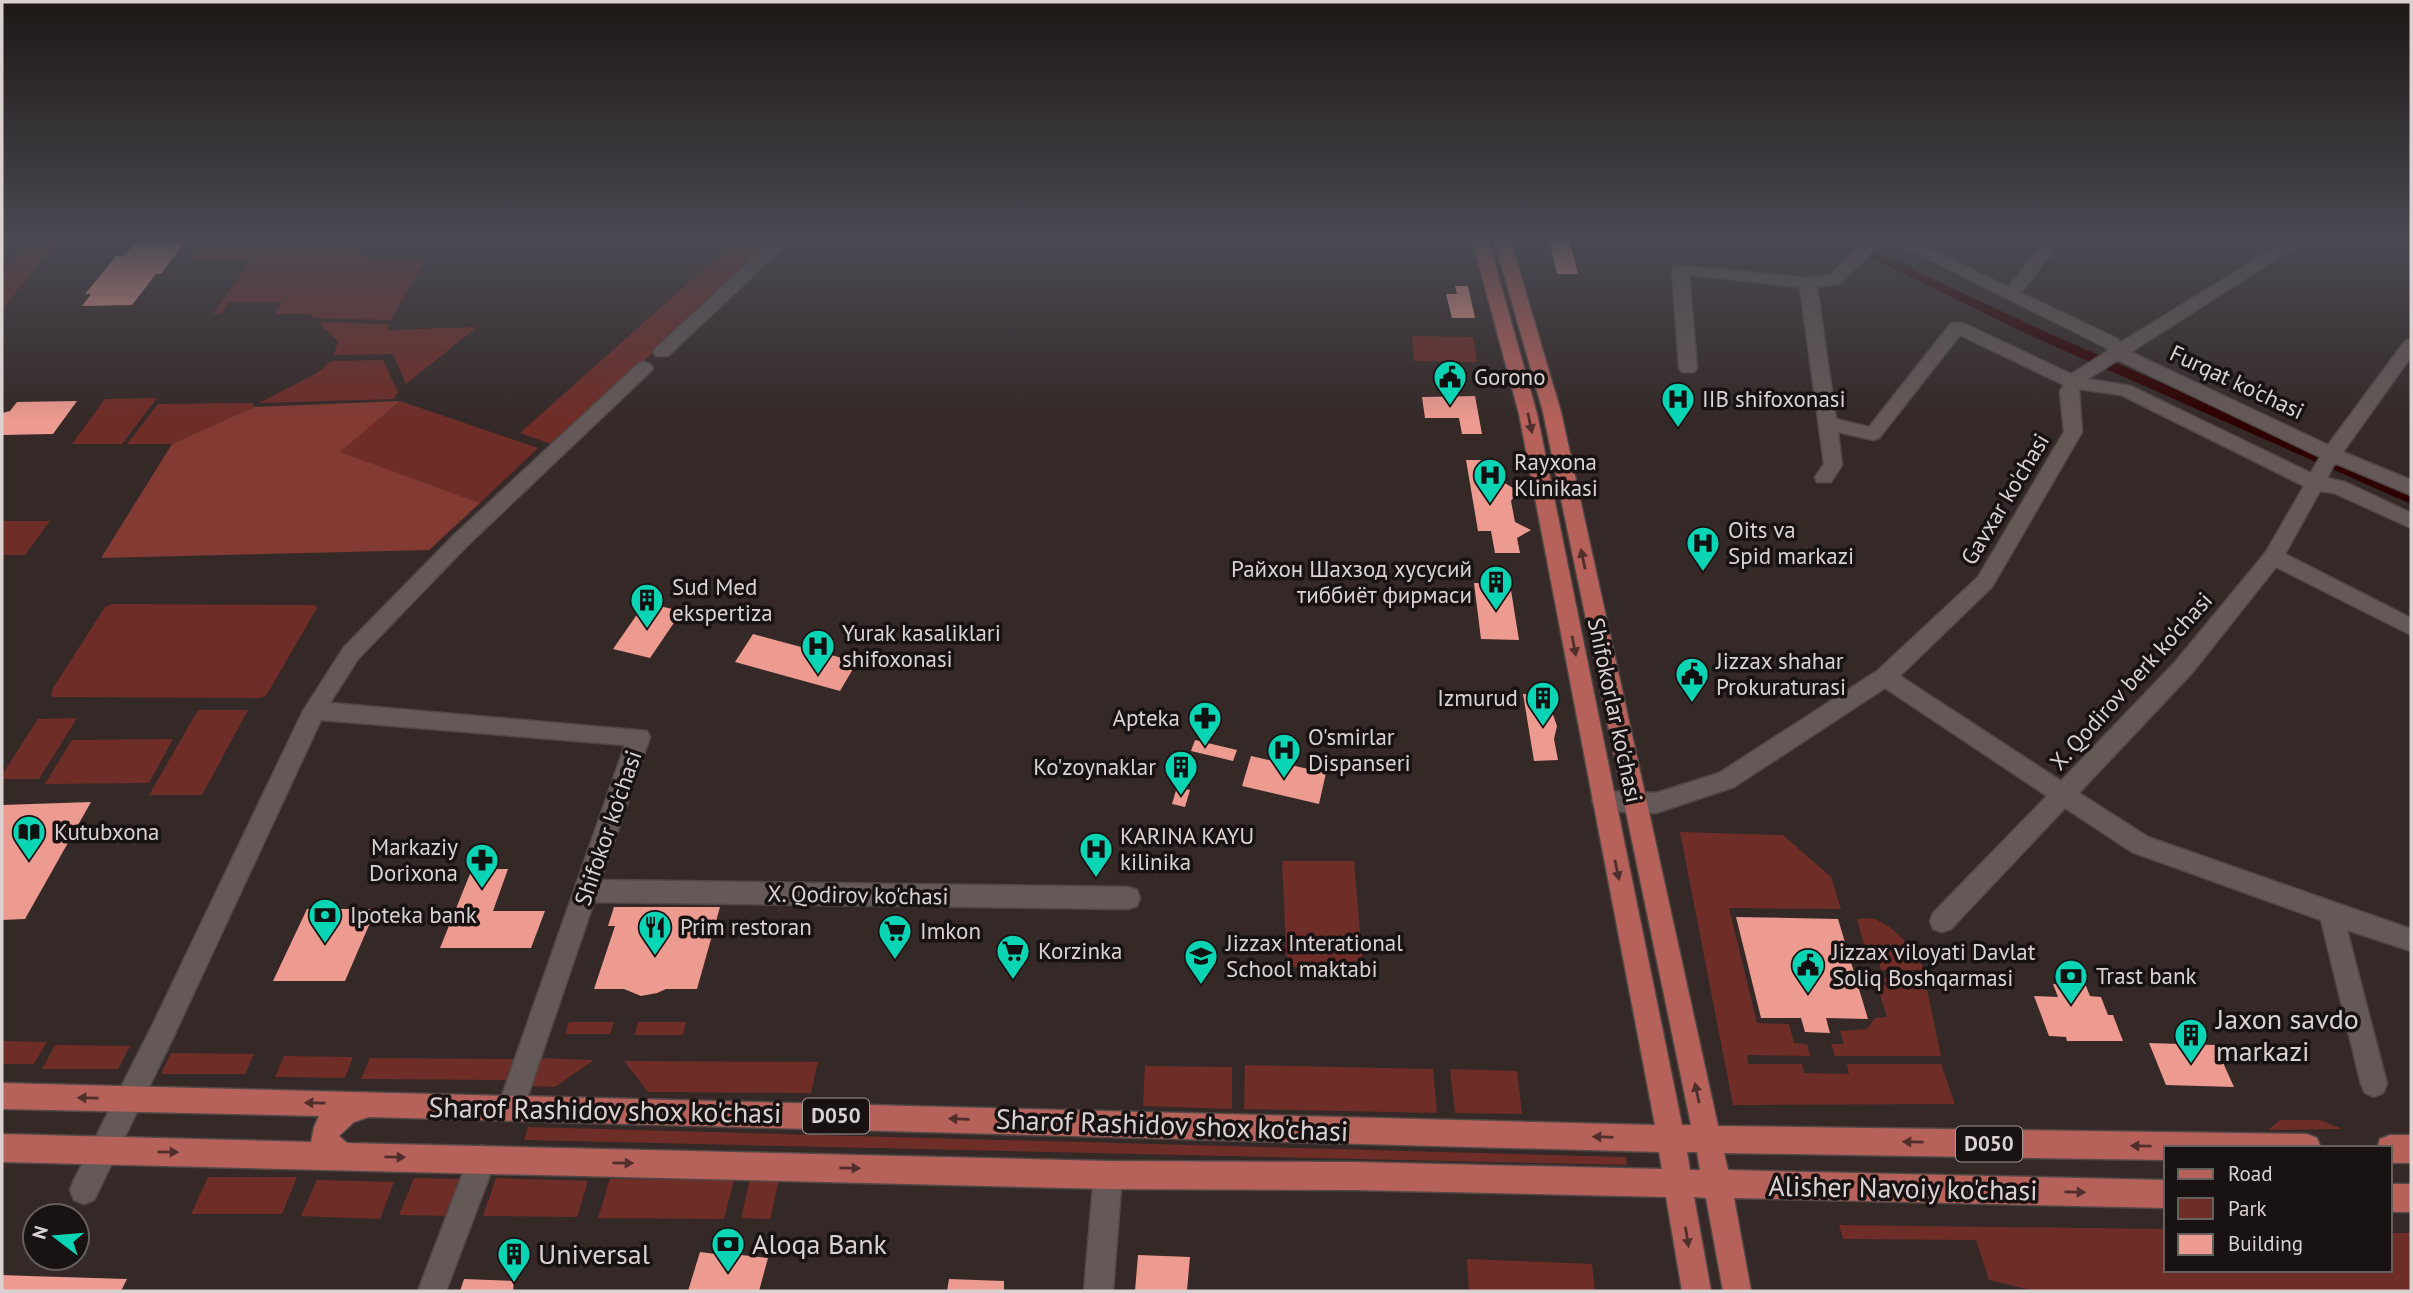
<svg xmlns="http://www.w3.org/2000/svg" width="2413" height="1293" font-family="'PT Sans',sans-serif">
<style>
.green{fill:#6f2d28}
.forest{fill:#823a33}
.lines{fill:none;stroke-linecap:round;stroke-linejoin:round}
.canal{fill:#2e0000;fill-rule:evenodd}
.building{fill:#ed9a90}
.minor-casing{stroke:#504746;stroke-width:3}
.major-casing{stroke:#504746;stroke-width:3}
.minor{fill:#655957;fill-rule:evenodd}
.major{fill:#b6615a;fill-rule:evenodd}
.oneway{fill:#4f2e2b}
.labels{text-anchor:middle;stroke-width:7;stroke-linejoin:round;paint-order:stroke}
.shield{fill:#181312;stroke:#a09998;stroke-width:2}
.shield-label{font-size:21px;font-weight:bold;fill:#dad2d1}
.poi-label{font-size:23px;fill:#dad2d1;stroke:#181312;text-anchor:start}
.street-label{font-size:23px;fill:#dad2d1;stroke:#181312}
.near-poi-label{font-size:28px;fill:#dad2d1;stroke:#181312;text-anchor:start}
.near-street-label{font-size:28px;fill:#dad2d1;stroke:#181312}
</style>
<rect width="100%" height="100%" fill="#342927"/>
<!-- green -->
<path class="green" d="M 30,239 L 60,239 L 2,309 L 2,272 Z
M 205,239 L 210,239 L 208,244 L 286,244 L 289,239 L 362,239 L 357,252 L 371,262 L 424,262 L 391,320 L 314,318 L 310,314 L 275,314 L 282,302 L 229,302 L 221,314 L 213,314 L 251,260 L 190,260 Z
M 669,239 L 774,239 L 554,445 L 520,433 L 725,250 L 713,246 L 707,251 Z
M 318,322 L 389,324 L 386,330 L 477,327 L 406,384 L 393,354 L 334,355 L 338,341 Z
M 1412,336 L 1473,337 L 1477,362 L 1414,361 Z
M 383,360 L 398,392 L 394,399 L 259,403 L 317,373 L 331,361 Z
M 157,398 L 122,444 L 72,444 L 105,399 Z
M 400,401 L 538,448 L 480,503 L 339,452 Z
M 253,403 L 254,407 L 172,444 L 127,444 L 158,404 Z
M 2,521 L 50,521 L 25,555 L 2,555 Z
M 112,604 L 315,605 L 317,608 L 266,696 L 260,698 L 53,697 L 51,694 L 53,688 L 105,607 Z
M 198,710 L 248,710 L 202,795 L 149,795 Z
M 77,718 L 39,779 L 2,779 L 2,775 L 38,719 Z
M 173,739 L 149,783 L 45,784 L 72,740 Z
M 1680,832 L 1783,835 L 1831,877 L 1841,909 L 1729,908 L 1757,1023 L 1789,1024 L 1794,1043 L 1807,1044 L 1810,1056 L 1747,1055 L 1748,1064 L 1802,1064 L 1804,1073 L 1849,1074 L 1847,1064 L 1941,1064 L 1955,1104 L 1733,1105 Z
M 1282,861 L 1354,861 L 1363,967 L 1287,967 Z
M 1857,919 C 1862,919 1869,918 1874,919 C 1891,923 1919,953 1924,970 L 1881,970 L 1879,962 L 1869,962 Z
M 1884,978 L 1925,979 L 1941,1056 L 1835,1056 L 1831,1044 L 1844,1044 L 1840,1031 L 1867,1029 L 1875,1018 L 1887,1017 L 1877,985 L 1886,985 Z
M 569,1022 L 614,1022 L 610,1034 L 565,1034 Z
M 638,1022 L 686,1022 L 683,1035 L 635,1035 Z
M 2,1041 L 47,1042 L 34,1064 L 2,1064 Z
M 55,1045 L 130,1046 L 118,1069 L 42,1069 Z
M 171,1053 L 254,1054 L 245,1074 L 161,1074 Z
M 284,1056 L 353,1057 L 345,1078 L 275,1077 Z
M 370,1058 L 514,1059 L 507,1080 L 361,1079 Z
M 539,1058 L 594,1060 L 555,1087 L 529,1086 Z
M 624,1061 L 818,1062 L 811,1093 L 648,1092 Z
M 1245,1065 L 1433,1069 L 1437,1113 L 1244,1109 Z
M 1145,1066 L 1232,1067 L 1232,1109 L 1143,1106 Z
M 1450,1069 L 1517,1071 L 1522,1114 L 1455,1113 Z
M 2280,1120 L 2320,1120 L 2342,1129 L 2268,1130 Z
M 528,1127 L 1626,1157 L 1627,1165 L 524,1140 Z
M 208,1177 L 297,1177 L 282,1214 L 191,1214 Z
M 414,1178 L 465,1179 L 451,1216 L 399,1215 Z
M 496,1178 L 588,1181 L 577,1217 L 483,1216 Z
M 610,1179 L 734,1180 L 724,1219 L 598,1218 Z
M 750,1179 L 779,1180 L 770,1219 L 741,1218 Z
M 317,1180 L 394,1182 L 380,1219 L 301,1216 Z
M 1839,1225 L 2166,1229 L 2166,1270 L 2390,1270 L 2390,1233 L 2411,1233 L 2411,1291 L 2035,1291 L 1989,1280 L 1976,1240 L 1843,1239 Z
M 1467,1259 L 1592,1264 L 1595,1291 L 1469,1291 Z"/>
<!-- forest -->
<path class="forest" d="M 400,401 L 340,452 L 480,503 L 429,550 L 101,558 L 172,444 L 254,407 Z"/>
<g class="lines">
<!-- canal -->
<path class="canal" d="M 1832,239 L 1848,239 L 2037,328 L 2411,493 L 2411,504 L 2027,334 Z"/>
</g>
<!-- building -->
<path class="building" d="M 1549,239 L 1569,239 L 1578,274 L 1557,274 Z
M 184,243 L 161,274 L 156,274 L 132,305 L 82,306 L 91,294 L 85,294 L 116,256 L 124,256 L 134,244 Z
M 1455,286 L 1468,286 L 1475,318 L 1452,318 L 1446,294 L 1457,294 Z
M 1475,396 L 1482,434 L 1462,434 L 1459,418 L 1425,418 L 1422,397 Z
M 77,401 L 53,434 L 2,435 L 2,413 L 10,411 L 17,402 Z
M 1466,460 L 1499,460 L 1503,482 L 1518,491 L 1511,501 L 1515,522 L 1531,530 L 1517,538 L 1520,553 L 1495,553 L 1491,531 L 1478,531 Z
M 1474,583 L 1510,584 L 1519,640 L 1481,639 Z
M 645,603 L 682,611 L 650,658 L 613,649 Z
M 753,634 L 857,662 L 840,691 L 735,662 Z
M 1523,694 L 1546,695 L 1557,726 L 1554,739 L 1558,760 L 1534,761 Z
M 1195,740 L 1237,750 L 1233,761 L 1191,751 Z
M 1251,756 L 1326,773 L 1319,804 L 1242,786 Z
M 1177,787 L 1190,790 L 1185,807 L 1172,804 Z
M 91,802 L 25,919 L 2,920 L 2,805 Z
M 472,869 L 508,869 L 493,911 L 545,911 L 531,948 L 440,948 Z
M 614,907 L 720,907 L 697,989 L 666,989 L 657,993 L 641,996 L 624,989 L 594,989 L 615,926 L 608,926 Z
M 307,909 L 376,909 L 345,981 L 273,981 Z
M 1736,917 L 1838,919 L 1868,1019 L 1826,1018 L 1830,1033 L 1805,1032 L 1801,1018 L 1761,1018 Z
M 2053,984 L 2086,986 L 2090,996 L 2101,997 L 2108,1015 L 2113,1015 L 2123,1041 L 2067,1041 L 2066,1037 L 2049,1036 L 2034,996 L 2058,997 Z
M 2149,1043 L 2215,1045 L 2234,1087 L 2166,1085 Z
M 727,1242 L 744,1244 L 741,1255 L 768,1258 L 759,1291 L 688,1291 L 700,1252 L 724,1255 Z
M 1138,1255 L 1190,1257 L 1187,1291 L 1135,1291 Z
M 2,1275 L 29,1276 L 127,1279 L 121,1291 L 2,1291 Z
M 464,1279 L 514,1281 L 513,1291 L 460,1291 Z
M 949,1279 L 1004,1281 L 1004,1291 L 947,1291 Z"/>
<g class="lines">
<defs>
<path id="minor" d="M 774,239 L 792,239 L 668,356 L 656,356 L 653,352 L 656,348 Z
M 1867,239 L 1884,239 L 1841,283 L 1817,287 L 1836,419 L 1869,427 L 1951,323 L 1963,323 L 2071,374 L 2108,351 L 2105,347 L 1888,239 L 1909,239 L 2008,287 L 2046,239 L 2062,239 L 2021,293 L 2118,339 L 2120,343 L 2288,239 L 2307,239 L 2131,352 L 2328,445 L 2405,341 L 2411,339 L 2411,357 L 2343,452 L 2411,480 L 2411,495 L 2335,463 L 2327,478 L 2345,482 L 2411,513 L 2411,528 L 2334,493 L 2320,491 L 2285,554 L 2411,618 L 2411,635 L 2276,567 L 2192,673 L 2079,793 L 2148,837 L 2411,929 L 2411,951 L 2347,930 L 2387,1084 L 2383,1093 L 2374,1097 L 2365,1093 L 2361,1084 L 2321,920 L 2132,852 L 2065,808 L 1951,929 L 1942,932 L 1933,929 L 1930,921 L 1933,913 L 2047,796 L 1885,688 L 1734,787 L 1656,813 L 1603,811 L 1595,808 L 1592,801 L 1595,794 L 1603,791 L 1656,793 L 1719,773 L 1877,671 L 1978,577 L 2064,432 L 2060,391 L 2064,385 L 1960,335 L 1879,438 L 1873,440 L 1838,432 L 1842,465 L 1831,482 L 1817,482 L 1815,477 L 1824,464 L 1800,287 L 1689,275 L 1697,368 L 1694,372 L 1682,372 L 1679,368 L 1672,269 L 1674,265 L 1808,278 L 1830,275 ZM 2118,360 L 2320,457 L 2311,473 L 2131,386 L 2088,379 ZM 2079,389 L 2121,395 L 2304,486 L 2266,552 L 2176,661 L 2061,781 L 1900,676 L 1992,587 L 2082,432 Z
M 644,362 L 650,364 L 653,368 L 650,372 L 467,546 L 358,659 L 330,703 L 647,731 L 650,737 L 601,880 L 1128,887 L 1137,890 L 1140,898 L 1137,906 L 1128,909 L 594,902 L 524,1107 L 520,1116 L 511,1120 L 502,1116 L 498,1107 L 625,745 L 321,720 L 171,1042 L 94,1200 L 84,1204 L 74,1200 L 70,1190 L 74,1180 L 153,1024 L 303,711 L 344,647 L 453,536 L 638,364 Z
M 482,1145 L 492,1149 L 496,1159 L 446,1291 L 418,1291 L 472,1149 Z
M 1108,1161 L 1118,1165 L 1122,1175 L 1113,1291 L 1084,1291 L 1094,1175 L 1098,1165 Z"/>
<path id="major" d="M 1472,239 L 1488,239 L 1537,414 L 1682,1125 L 1691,1125 L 1543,412 L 1494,239 L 1510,239 L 1561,412 L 1718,1126 L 2307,1134 L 2317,1138 L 2321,1148 L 2166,1148 L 2166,1160 L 1724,1153 L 1728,1170 L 2166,1180 L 2166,1208 L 1734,1198 L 1751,1291 L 1723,1291 L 1706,1198 L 1694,1197 L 1711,1291 L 1682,1291 L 1666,1197 L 1353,1190 L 1108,1189 L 2,1162 L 2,1134 L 311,1142 L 314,1127 L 319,1116 L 2,1109 L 2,1083 L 1655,1125 L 1519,414 ZM 369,1117 L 1659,1152 L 1662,1169 L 1353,1162 L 1108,1161 L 347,1143 L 339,1136 L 354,1122 ZM 1687,1152 L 1697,1152 L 1700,1170 L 1690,1170 Z
M 2390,1135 L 2411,1135 L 2411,1163 L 2390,1163 L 2390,1148 L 2377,1148 L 2380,1139 Z
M 2390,1184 L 2411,1184 L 2411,1212 L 2390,1212 Z"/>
</defs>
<!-- minor casing -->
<use href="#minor" class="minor-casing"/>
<!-- major casing -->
<use href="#major" class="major-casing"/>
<!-- minor -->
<use href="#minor" class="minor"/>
<!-- major -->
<use href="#major" class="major"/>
</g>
<!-- one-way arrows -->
<defs><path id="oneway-solid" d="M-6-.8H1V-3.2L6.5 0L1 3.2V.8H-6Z" transform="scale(1.75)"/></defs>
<g class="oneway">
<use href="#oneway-solid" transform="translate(1530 423) rotate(78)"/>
<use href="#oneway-solid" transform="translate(1583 559) rotate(-102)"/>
<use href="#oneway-solid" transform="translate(1574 646) rotate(79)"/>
<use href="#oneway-solid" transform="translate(1617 870) rotate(78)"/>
<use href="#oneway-solid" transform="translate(1697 1093) rotate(-102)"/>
<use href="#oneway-solid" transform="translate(88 1098) rotate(-179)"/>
<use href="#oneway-solid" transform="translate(315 1103) rotate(-179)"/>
<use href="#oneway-solid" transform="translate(959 1119) rotate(-178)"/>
<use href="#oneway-solid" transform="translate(1603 1137) rotate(-178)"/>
<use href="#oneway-solid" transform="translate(1913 1142) rotate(-179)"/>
<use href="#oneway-solid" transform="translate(2141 1146) rotate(-179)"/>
<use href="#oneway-solid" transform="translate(168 1152) rotate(1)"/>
<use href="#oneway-solid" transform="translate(395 1157) rotate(1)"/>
<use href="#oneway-solid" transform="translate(623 1163) rotate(1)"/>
<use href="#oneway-solid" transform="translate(850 1168) rotate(1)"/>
<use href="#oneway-solid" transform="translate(2075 1192) rotate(1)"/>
<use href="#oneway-solid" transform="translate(1687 1237) rotate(81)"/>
</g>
<!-- sky -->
<linearGradient id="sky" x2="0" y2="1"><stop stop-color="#1d1715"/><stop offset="0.57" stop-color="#4a4952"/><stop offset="1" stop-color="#4a4952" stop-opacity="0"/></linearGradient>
<rect width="2413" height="420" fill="url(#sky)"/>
<!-- icons -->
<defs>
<symbol id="civic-pin" viewBox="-11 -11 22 30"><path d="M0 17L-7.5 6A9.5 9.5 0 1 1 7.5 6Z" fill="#09d5b5" stroke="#181312"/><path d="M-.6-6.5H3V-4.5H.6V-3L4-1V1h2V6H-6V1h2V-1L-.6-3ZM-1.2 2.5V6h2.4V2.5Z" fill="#111"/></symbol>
<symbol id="hospital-pin" viewBox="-11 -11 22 30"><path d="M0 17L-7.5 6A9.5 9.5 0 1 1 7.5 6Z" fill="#09d5b5" stroke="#181312"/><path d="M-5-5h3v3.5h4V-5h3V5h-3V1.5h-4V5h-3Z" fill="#111"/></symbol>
<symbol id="building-pin" viewBox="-11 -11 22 30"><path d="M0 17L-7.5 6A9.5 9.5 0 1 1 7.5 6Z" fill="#09d5b5" stroke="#181312"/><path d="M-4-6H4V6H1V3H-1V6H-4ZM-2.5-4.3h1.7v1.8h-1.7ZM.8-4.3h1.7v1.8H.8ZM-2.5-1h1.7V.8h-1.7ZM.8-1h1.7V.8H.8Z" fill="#111"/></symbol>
<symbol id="pharmacy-pin" viewBox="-11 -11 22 30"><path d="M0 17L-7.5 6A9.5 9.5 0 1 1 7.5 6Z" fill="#09d5b5" stroke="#181312"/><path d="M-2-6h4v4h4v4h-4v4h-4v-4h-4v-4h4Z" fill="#111"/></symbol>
<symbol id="library-pin" viewBox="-11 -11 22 30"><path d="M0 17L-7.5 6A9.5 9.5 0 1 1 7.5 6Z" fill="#09d5b5" stroke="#181312"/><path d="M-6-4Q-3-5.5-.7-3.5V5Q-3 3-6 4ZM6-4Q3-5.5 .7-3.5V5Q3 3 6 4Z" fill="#111"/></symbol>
<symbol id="bank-pin" viewBox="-11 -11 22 30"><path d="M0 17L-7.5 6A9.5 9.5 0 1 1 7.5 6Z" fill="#09d5b5" stroke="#181312"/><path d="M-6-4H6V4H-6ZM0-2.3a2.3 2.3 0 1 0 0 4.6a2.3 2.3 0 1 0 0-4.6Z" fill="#111"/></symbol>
<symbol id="restaurant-pin" viewBox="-11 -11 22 30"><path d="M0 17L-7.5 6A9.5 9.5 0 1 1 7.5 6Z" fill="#09d5b5" stroke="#181312"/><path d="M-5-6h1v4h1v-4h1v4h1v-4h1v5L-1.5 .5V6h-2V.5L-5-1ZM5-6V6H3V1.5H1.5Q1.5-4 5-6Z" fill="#111"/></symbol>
<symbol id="supermarket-pin" viewBox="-11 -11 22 30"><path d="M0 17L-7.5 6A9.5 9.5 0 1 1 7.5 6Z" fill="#09d5b5" stroke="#181312"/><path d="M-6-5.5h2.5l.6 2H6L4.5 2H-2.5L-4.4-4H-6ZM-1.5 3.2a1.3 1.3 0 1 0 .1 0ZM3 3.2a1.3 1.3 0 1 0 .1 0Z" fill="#111"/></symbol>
<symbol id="school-pin" viewBox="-11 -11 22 30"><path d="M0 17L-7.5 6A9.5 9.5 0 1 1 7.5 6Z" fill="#09d5b5" stroke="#181312"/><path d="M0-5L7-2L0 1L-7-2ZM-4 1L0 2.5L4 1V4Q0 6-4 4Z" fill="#111"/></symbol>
</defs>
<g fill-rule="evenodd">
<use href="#civic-pin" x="1431" y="358" width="38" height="52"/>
<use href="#hospital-pin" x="1659" y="380" width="38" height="52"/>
<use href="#hospital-pin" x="1471" y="456" width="38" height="52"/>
<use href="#hospital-pin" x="1684" y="524" width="38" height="52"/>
<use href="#building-pin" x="1477" y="563" width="38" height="52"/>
<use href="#building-pin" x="628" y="581" width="38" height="52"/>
<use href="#hospital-pin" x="799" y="627" width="38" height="52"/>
<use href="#civic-pin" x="1673" y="655" width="38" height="52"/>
<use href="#building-pin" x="1524" y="679" width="38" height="52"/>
<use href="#pharmacy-pin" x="1186" y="699" width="38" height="52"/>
<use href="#hospital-pin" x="1265" y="731" width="38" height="52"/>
<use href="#building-pin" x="1162" y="748" width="38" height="52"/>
<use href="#library-pin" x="10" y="813" width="38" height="52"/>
<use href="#hospital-pin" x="1077" y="830" width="38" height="52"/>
<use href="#pharmacy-pin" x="463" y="841" width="38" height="52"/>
<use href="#bank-pin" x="306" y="896" width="38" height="52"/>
<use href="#restaurant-pin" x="636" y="908" width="38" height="52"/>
<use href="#supermarket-pin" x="876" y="912" width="38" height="52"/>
<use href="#supermarket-pin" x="994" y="932" width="38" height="52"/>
<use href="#school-pin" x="1182" y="937" width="38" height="52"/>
<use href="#civic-pin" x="1789" y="946" width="38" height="52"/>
<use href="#bank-pin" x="2052" y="957" width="38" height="52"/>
<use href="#building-pin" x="2172" y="1016" width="38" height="52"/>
<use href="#bank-pin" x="709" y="1225" width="38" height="52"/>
<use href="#building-pin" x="495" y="1235" width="38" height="52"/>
</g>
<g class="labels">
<!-- shield labels -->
<g class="shield">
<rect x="803" y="1098.5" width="66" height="35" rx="5"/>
<rect x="1956" y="1126.5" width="66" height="35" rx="5"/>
</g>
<g class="shield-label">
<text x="836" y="1123">D050</text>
<text x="1989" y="1151">D050</text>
</g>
<!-- poi labels -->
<g class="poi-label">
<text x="1474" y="385">Gorono</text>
<text x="1702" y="407">IIB shifoxonasi</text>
<text x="1514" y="470">Rayxona<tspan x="1514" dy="26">Klinikasi</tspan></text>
<text x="1728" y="538">Oits va<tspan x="1728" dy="26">Spid markazi</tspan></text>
<text x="1472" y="577" text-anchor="end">Райхон Шахзод хусусий<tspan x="1472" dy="26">тиббиёт фирмаси</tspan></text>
<text x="672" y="595">Sud Med<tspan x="672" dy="26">ekspertiza</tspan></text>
<text x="842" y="641">Yurak kasaliklari<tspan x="842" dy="26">shifoxonasi</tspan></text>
<text x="1716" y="669">Jizzax shahar<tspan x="1716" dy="26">Prokuraturasi</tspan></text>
<text x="1518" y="706" text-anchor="end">Izmurud</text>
<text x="1180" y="726" text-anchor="end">Apteka</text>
<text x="1308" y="745">O'smirlar<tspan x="1308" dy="26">Dispanseri</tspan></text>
<text x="1156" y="775" text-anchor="end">Ko'zoynaklar</text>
<text x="54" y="840">Kutubxona</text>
<text x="1120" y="844">KARINA KAYU<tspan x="1120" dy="26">kilinika</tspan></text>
<text x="458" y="855" text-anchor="end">Markaziy<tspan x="458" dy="26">Dorixona</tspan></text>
<text x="350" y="923">Ipoteka bank</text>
<text x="680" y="935">Prim restoran</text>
<text x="920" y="939">Imkon</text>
<text x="1226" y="951">Jizzax Interational<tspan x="1226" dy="26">School maktabi</tspan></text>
<text x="1038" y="959">Korzinka</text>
<text x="1832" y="960">Jizzax viloyati Davlat<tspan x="1832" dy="26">Soliq Boshqarmasi</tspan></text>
<text x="2096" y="984">Trast bank</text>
</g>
<!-- street labels -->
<g class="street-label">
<text transform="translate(2237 382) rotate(25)" y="8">Furqat ko'chasi</text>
<text transform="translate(2005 499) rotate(-59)" y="8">Gavxar ko'chasi</text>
<text transform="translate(2131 681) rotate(-48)" y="8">X. Qodirov berk ko'chasi</text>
<text transform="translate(1615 710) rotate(78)" y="8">Shifokorlar ko'chasi</text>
<text transform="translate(608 828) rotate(-71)" y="8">Shifokor ko'chasi</text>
<text transform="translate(858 895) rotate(1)" y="8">X. Qodirov ko'chasi</text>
</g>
<!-- near-poi labels -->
<g class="near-poi-label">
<text x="2216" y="1029">Jaxon savdo<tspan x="2216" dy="32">markazi</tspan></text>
<text x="752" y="1254">Aloqa Bank</text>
<text x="538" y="1264">Universal</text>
</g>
<!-- near-street labels -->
<g class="near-street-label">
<text transform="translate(605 1110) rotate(1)" y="10">Sharof Rashidov shox ko'chasi</text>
<text transform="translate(1172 1125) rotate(2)" y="10">Sharof Rashidov shox ko'chasi</text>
<text transform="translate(1903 1188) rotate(1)" y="10">Alisher Navoiy ko'chasi</text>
</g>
</g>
<!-- border -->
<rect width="2413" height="1293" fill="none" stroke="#dad2d1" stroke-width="7"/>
<!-- legend -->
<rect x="2164" y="1146" width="228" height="126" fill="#181312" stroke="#665f5e" stroke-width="2"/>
<rect x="2178" y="1169" width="35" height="10" fill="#b6615a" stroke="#665f5e" stroke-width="2"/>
<text x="2228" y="1181" font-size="21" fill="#dad2d1">Road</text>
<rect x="2178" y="1198" width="35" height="21" fill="#6f2d28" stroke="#665f5e" stroke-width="2"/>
<text x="2228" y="1216" font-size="21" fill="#dad2d1">Park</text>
<rect x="2178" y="1234" width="35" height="21" fill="#ed9a90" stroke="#665f5e" stroke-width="2"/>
<text x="2228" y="1251" font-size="21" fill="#dad2d1">Building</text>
<!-- north arrow -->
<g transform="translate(56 1237) rotate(286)"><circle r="33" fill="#181312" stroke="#665f5e" stroke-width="2"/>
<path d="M0-5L12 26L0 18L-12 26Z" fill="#09d5b5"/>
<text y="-10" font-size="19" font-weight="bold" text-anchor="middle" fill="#dad2d1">N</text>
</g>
</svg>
